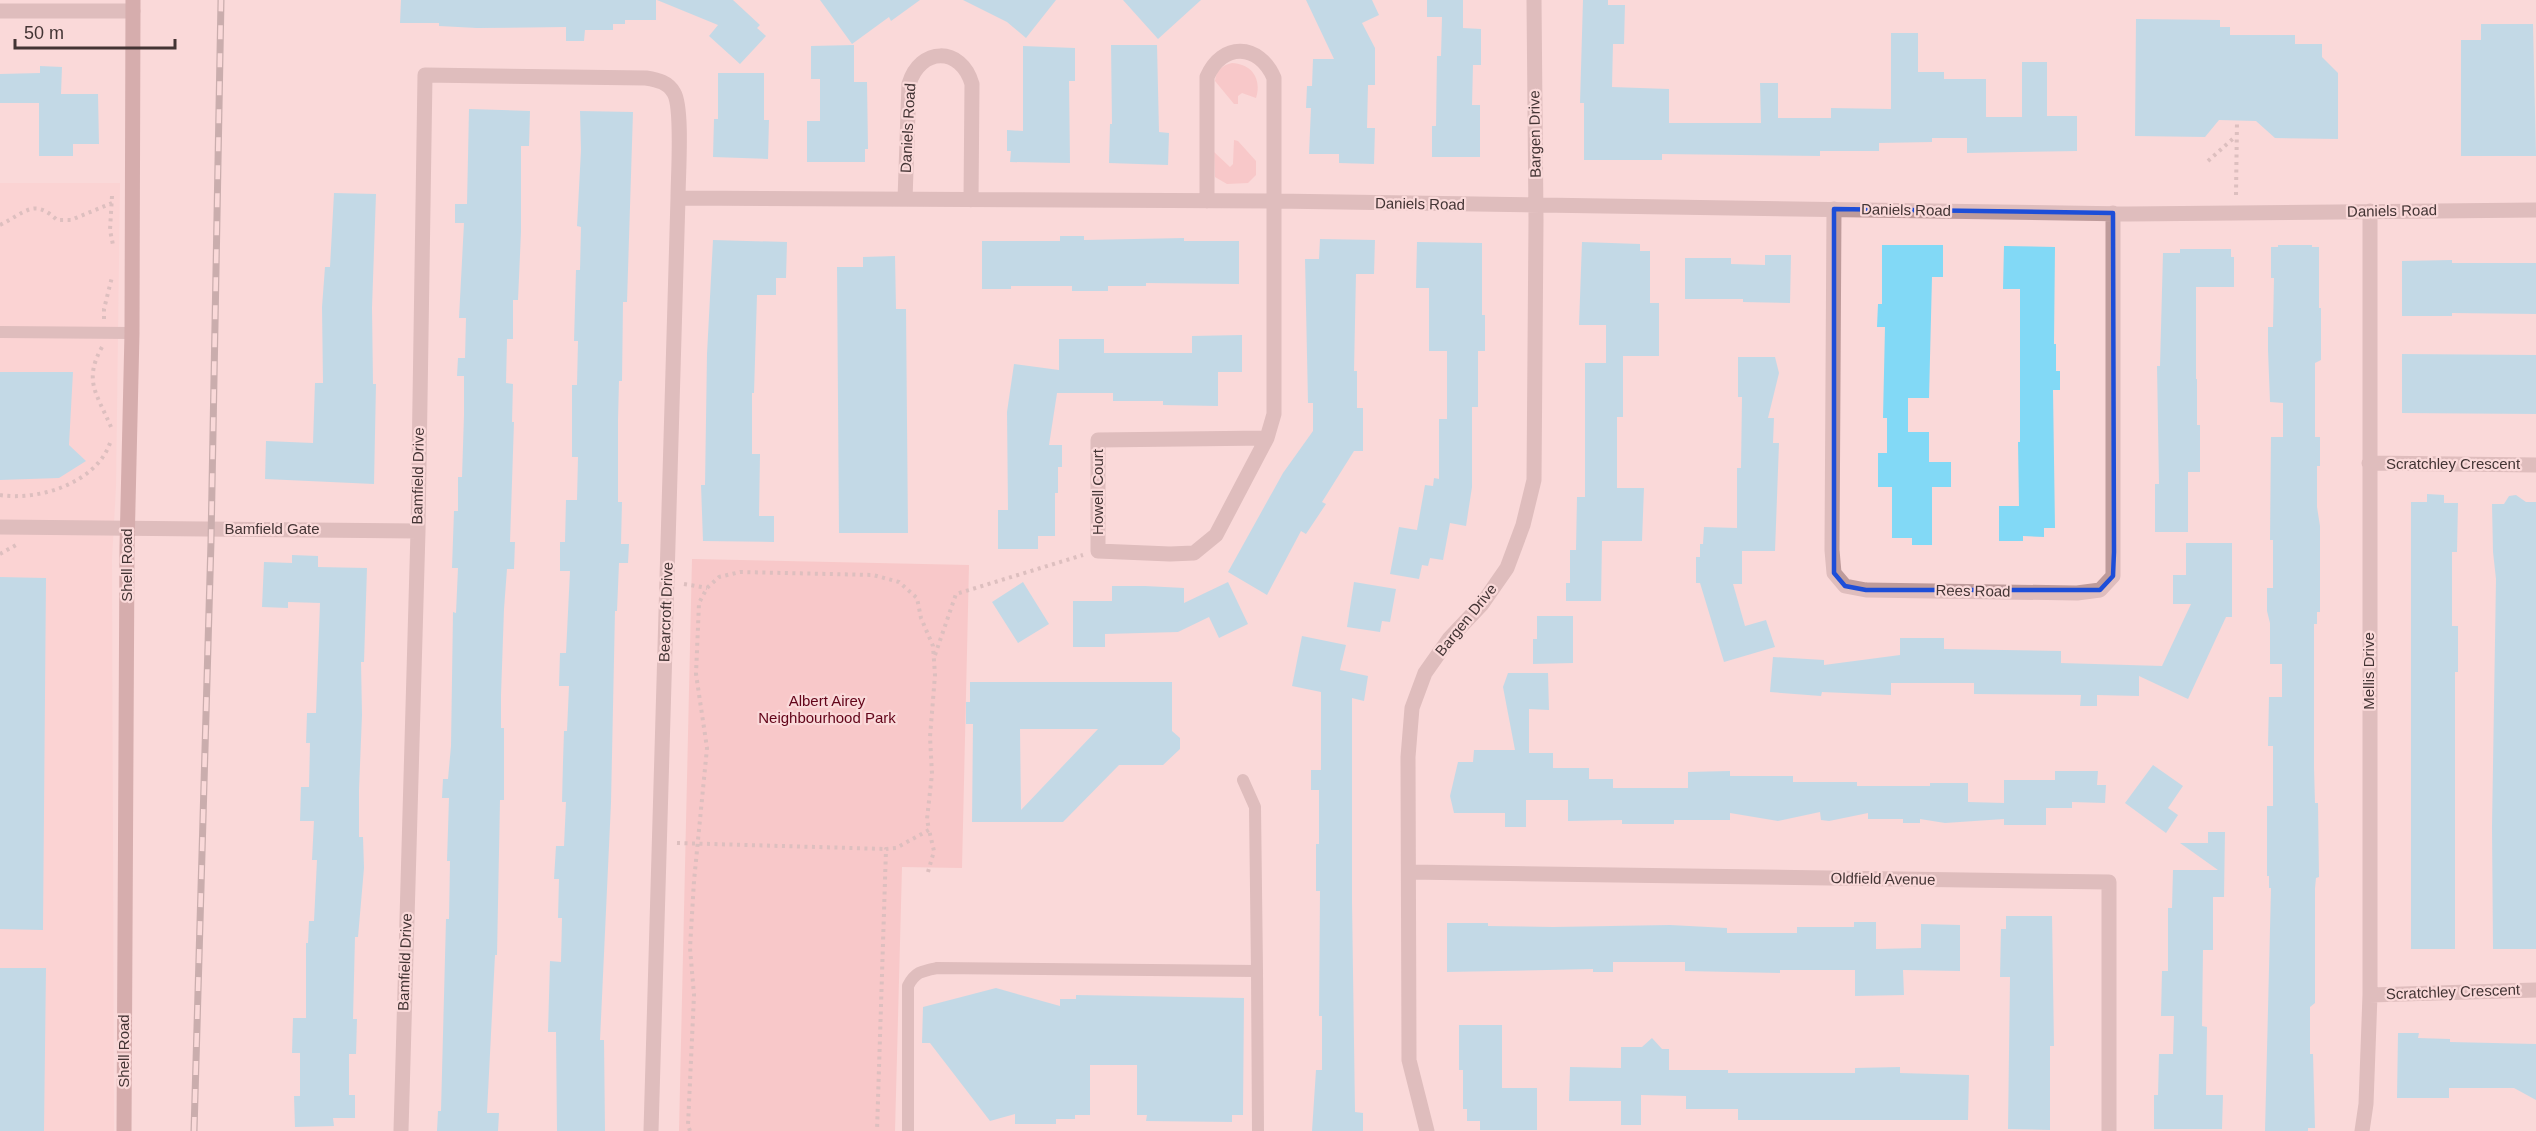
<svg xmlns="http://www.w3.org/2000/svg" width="2536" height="1131" font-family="Arial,sans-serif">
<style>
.built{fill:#fdcccd}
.green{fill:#f7b4b5}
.building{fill:#82d9f6;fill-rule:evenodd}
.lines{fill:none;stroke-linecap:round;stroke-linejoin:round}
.path{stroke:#ba9f9f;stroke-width:4;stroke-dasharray:3 4.5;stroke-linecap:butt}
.service{stroke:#be9b9b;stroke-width:12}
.minor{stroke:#be9b9b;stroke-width:15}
.secondary{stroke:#aa7878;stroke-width:15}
.rail-casing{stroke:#907979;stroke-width:7}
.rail{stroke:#fad9d9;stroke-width:4.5;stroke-dasharray:14;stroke-linecap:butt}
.marked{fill:none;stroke:#1d4ed8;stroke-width:4.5;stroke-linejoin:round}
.labels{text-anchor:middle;stroke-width:4.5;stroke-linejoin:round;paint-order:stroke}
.street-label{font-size:15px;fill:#433434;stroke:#fad9d9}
.park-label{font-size:15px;fill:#620419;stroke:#fad9d9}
</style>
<rect width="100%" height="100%" fill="#fad9d9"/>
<!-- built -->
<path class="built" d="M 0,183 L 120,183 L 116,487 L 112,559 L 114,1131 L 0,1131 Z"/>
<!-- green -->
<path class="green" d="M 1232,63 C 1252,64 1262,79 1256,98 L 1242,93 L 1238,96 L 1238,104 L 1234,104 L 1215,81 C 1216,71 1222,65 1232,63 Z
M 1234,140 L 1238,141 L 1256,161 L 1256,175 L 1248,183 L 1227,184 L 1215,177 L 1214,152 L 1230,167 L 1233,164 Z
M 692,559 L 969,565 L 962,868 L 902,867 L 895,1131 L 679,1131 Z"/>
<!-- building -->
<path class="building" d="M 401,0 L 656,0 L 656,20 L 625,20 L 625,24 L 613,24 L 613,30 L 585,30 L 584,41 L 566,41 L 566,27 L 477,28 L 439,26 L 439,23 L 400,23 Z
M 657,0 L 733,0 L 760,25 L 757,28 L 766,36 L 740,64 L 709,36 L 718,25 Z
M 820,0 L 920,0 L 891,21 L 889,17 L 852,44 Z
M 963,0 L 1056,0 L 1026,38 L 1007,22 Z
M 1123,0 L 1201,0 L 1158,39 Z
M 1306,0 L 1372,0 L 1379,15 L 1362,23 L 1375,48 L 1375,85 L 1368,85 L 1367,128 L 1375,128 L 1374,164 L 1339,163 L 1339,154 L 1309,154 L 1311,108 L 1306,108 L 1307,86 L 1312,86 L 1313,59 L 1334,59 Z
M 1427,0 L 1463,0 L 1463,28 L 1481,29 L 1481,65 L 1473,65 L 1472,105 L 1480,105 L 1480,157 L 1432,157 L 1432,126 L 1436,126 L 1437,56 L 1441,56 L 1442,17 L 1427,17 Z
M 1583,0 L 1608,0 L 1608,5 L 1625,5 L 1624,44 L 1613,44 L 1612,87 L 1669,89 L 1669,123 L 1761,123 L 1760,83 L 1778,83 L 1778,118 L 1831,118 L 1831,108 L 1891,109 L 1891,33 L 1918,33 L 1918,72 L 1944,72 L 1944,79 L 1986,79 L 1986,117 L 2022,117 L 2022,62 L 2047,62 L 2047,116 L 2077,116 L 2077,151 L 1967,153 L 1967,138 L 1932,138 L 1932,142 L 1879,143 L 1879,151 L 1820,151 L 1820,156 L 1662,154 L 1662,160 L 1584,160 L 1584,103 L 1580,103 Z
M 2136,19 L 2220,20 L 2220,27 L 2230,27 L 2230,35 L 2295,35 L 2295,44 L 2322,44 L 2322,57 L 2338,73 L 2338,139 L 2275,138 L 2256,121 L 2219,120 L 2205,137 L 2135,136 Z
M 2481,24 L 2533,24 L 2536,156 L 2461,156 L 2461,40 L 2481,40 Z
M 854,45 L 854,82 L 867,82 L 868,149 L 865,149 L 865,162 L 807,162 L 807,121 L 820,121 L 820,79 L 811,79 L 811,46 Z
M 1111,45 L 1157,45 L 1159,132 L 1169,133 L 1168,165 L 1109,163 L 1110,124 L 1112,124 Z
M 1023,46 L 1075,48 L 1075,81 L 1069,81 L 1070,163 L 1010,162 L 1011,151 L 1007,151 L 1007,130 L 1023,131 Z
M 40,66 L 62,67 L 61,94 L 98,94 L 99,144 L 73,144 L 73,156 L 39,156 L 39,103 L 0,103 L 0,74 L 40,73 Z
M 718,73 L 764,73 L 764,120 L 769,120 L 768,159 L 713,157 L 714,119 L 718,119 Z
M 469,109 L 530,111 L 529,146 L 521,146 L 521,232 L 518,300 L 513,300 L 513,339 L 507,339 L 506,383 L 513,384 L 512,422 L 514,422 L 510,542 L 515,542 L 514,569 L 507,569 L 504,609 L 501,695 L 501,728 L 504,728 L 504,800 L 500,800 L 497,955 L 495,955 L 487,1113 L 499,1113 L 498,1131 L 437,1131 L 438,1111 L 441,1111 L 446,919 L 449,919 L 450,861 L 447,861 L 449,798 L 442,798 L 443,779 L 448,779 L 451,746 L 453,612 L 456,613 L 458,568 L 452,568 L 454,511 L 458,511 L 458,477 L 462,477 L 464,415 L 464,376 L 457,376 L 458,358 L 465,358 L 466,318 L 459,318 L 464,223 L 455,223 L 455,204 L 467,204 Z
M 580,111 L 633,112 L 627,302 L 623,302 L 622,381 L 619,381 L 618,420 L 618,502 L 622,502 L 621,544 L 629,544 L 628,563 L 619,563 L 617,611 L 615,611 L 611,803 L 600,1040 L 604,1040 L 605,1131 L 557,1131 L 556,1032 L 548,1032 L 550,961 L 561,962 L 562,918 L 558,918 L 559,879 L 554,879 L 556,846 L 564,846 L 566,802 L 562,802 L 563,762 L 564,731 L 567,731 L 569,686 L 559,686 L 560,653 L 566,653 L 570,571 L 560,571 L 560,542 L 565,542 L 566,500 L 577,500 L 578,457 L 572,457 L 572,385 L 577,385 L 578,341 L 574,341 L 576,270 L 580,270 L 581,227 L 577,226 L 581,150 Z
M 334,193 L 376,194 L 372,308 L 373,384 L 376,384 L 374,484 L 265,479 L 266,441 L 313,443 L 315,383 L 323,383 L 322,307 L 325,267 L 330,267 Z
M 1060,236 L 1084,236 L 1084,240 L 1184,238 L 1184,241 L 1239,241 L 1239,284 L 1146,283 L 1146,286 L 1108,286 L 1108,291 L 1072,291 L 1072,286 L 1011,286 L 1011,289 L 982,289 L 982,241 L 1060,241 Z
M 1320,239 L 1375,240 L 1374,274 L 1356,274 L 1354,371 L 1357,371 L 1357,408 L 1363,408 L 1363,451 L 1354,451 L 1322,502 L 1326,504 L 1306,534 L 1301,531 L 1267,595 L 1228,572 L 1283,473 L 1313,431 L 1313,403 L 1308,403 L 1305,259 L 1319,259 Z
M 713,240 L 787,242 L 786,278 L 776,278 L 776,295 L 757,295 L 754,393 L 752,393 L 752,454 L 760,454 L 759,516 L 774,516 L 774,542 L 703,541 L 701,485 L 705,485 L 707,354 Z
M 1417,242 L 1482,243 L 1482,315 L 1485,315 L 1485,351 L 1478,351 L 1478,407 L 1472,407 L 1472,487 L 1466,526 L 1450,523 L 1443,560 L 1430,558 L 1428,566 L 1422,565 L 1419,579 L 1390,574 L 1399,527 L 1417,530 L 1425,485 L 1433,486 L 1434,478 L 1439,479 L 1439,419 L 1447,419 L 1447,351 L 1429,351 L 1429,288 L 1416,288 Z
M 1582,242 L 1640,244 L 1640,251 L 1650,251 L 1650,303 L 1659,303 L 1659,356 L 1623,356 L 1623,417 L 1617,417 L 1617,488 L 1644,488 L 1642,541 L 1602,541 L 1601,601 L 1566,601 L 1566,583 L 1570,583 L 1570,550 L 1576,550 L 1577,497 L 1585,497 L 1585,363 L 1606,363 L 1606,325 L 1579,325 Z
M 1882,245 L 1943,245 L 1943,277 L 1932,277 L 1929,398 L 1908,398 L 1908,432 L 1929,432 L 1929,462 L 1951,462 L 1951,487 L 1932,487 L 1932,545 L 1912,545 L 1912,538 L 1892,538 L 1892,487 L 1878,487 L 1878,453 L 1887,453 L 1887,418 L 1883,418 L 1885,327 L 1877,327 L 1878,304 L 1882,304 Z
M 2278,245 L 2312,245 L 2312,247 L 2319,247 L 2319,308 L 2321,308 L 2321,360 L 2315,363 L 2315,437 L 2320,437 L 2320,466 L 2317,466 L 2317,507 L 2320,526 L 2320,612 L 2317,612 L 2317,624 L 2314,624 L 2314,768 L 2315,803 L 2318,803 L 2319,877 L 2316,878 L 2315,888 L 2315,1003 L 2310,1007 L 2310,1054 L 2313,1054 L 2315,1128 L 2308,1128 L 2308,1131 L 2265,1131 L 2271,888 L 2269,888 L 2269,876 L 2267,876 L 2267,806 L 2273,806 L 2273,746 L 2268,746 L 2269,697 L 2282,697 L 2282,664 L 2270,664 L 2270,623 L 2267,611 L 2267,588 L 2273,588 L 2273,540 L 2270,540 L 2271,437 L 2283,437 L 2283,403 L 2270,402 L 2268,350 L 2268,327 L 2273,327 L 2274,278 L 2271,278 L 2271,247 L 2278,247 Z
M 2004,246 L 2055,247 L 2054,344 L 2056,344 L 2056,371 L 2060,371 L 2060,390 L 2053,390 L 2055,528 L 2044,528 L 2044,537 L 2023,536 L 2023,541 L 1999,541 L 1999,506 L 2019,506 L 2018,442 L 2020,442 L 2020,289 L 2003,289 Z
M 2180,249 L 2231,249 L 2231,257 L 2234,257 L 2234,287 L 2196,287 L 2196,379 L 2197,379 L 2197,425 L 2200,425 L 2200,472 L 2188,472 L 2188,532 L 2155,532 L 2155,484 L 2159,484 L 2157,366 L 2160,366 L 2163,253 L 2180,253 Z
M 1765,255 L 1791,255 L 1790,303 L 1743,302 L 1743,299 L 1685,299 L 1685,258 L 1731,258 L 1731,264 L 1765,265 Z
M 895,256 L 896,309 L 906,309 L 908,533 L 839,533 L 837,267 L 863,267 L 863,257 Z
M 2452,260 L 2452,263 L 2536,263 L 2536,314 L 2452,313 L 2452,316 L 2402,316 L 2402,261 Z
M 1242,335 L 1242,372 L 1218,372 L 1218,406 L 1163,405 L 1163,401 L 1113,401 L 1113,393 L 1057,393 L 1049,445 L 1062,445 L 1062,467 L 1058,467 L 1058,493 L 1055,493 L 1055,536 L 1038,536 L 1038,549 L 998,549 L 998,510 L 1008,510 L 1007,412 L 1014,364 L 1059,370 L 1059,339 L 1104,339 L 1104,353 L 1192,353 L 1192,336 Z
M 2402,354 L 2536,355 L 2536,414 L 2402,413 Z
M 1738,357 L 1775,357 L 1779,373 L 1768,418 L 1774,418 L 1773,443 L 1779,443 L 1775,551 L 1742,551 L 1742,584 L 1733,584 L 1745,626 L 1766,620 L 1775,647 L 1724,662 L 1700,583 L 1696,583 L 1696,557 L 1700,557 L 1700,544 L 1703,544 L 1704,527 L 1737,528 L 1737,468 L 1741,468 L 1742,397 L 1738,397 Z
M 0,372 L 73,372 L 69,445 L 86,461 L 59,478 L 0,480 Z
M 2427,494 L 2444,495 L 2444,503 L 2458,503 L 2457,552 L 2452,552 L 2452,626 L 2458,626 L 2458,672 L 2455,672 L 2455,949 L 2411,949 L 2411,502 L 2427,502 Z
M 2516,495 L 2526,502 L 2536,502 L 2536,949 L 2493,949 L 2492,827 L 2496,579 L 2493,552 L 2492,504 L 2504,504 L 2509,496 Z
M 2186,543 L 2232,543 L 2232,617 L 2226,617 L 2188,699 L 2139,676 L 2139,696 L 2097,695 L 2097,706 L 2080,706 L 2081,695 L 1974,694 L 1974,683 L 1891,683 L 1891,695 L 1822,692 L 1821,696 L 1770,692 L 1773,657 L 1824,660 L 1824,665 L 1900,655 L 1900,638 L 1944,638 L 1944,649 L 2061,651 L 2061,663 L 2162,666 L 2191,604 L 2173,604 L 2173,575 L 2186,575 Z
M 292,555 L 318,556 L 318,567 L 367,568 L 364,662 L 361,662 L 362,715 L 359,790 L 359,837 L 363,837 L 364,868 L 358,937 L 355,937 L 353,1019 L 357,1019 L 356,1054 L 349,1054 L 349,1095 L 355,1095 L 355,1118 L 333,1118 L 334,1126 L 295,1127 L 294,1096 L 300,1096 L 300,1053 L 292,1053 L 293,1018 L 306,1018 L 306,943 L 308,943 L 309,921 L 314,921 L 317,860 L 312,860 L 314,821 L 300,821 L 301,787 L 309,787 L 310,743 L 306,743 L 307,713 L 316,713 L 320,603 L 288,602 L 288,608 L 262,607 L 264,562 L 292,563 Z
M 0,577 L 46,578 L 43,930 L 0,929 Z
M 1023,582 L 1049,624 L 1018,643 L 992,602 Z
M 1228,582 L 1248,624 L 1219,638 L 1209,617 L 1178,632 L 1105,634 L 1105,647 L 1073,647 L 1073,601 L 1112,601 L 1112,586 L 1145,586 L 1184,588 L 1184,603 Z
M 1354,582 L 1396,589 L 1390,622 L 1382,621 L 1380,632 L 1347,627 Z
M 1537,616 L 1573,616 L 1573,663 L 1533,664 L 1533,639 L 1537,639 Z
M 1302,636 L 1346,645 L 1340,670 L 1368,676 L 1364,701 L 1352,698 L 1352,902 L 1355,1112 L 1363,1113 L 1363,1131 L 1312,1131 L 1316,1070 L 1322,1070 L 1322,1016 L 1319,1016 L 1320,891 L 1316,891 L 1316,844 L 1319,844 L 1319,790 L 1311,790 L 1311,770 L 1321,770 L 1321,692 L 1292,686 Z
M 1508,673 L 1548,673 L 1549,710 L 1529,709 L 1529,753 L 1553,753 L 1553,768 L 1589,768 L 1589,779 L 1613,779 L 1613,788 L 1688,788 L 1688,772 L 1730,771 L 1730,776 L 1793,776 L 1793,782 L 1857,782 L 1857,786 L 1930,786 L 1930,783 L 1968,783 L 1968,802 L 2004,803 L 2004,780 L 2055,780 L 2055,771 L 2098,771 L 2097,785 L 2106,785 L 2105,803 L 2072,802 L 2072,808 L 2046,808 L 2046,825 L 2004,825 L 2004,819 L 1945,823 L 1920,819 L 1920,823 L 1903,823 L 1903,819 L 1868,819 L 1868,813 L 1829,821 L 1821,820 L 1820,812 L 1778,821 L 1730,813 L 1730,820 L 1674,820 L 1674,824 L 1622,824 L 1622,820 L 1568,821 L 1568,800 L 1526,800 L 1526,827 L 1505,827 L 1505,813 L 1454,813 L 1450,796 L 1458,762 L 1473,762 L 1474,750 L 1515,750 L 1503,687 Z
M 970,682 L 1172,682 L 1172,731 L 1180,738 L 1180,749 L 1163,765 L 1119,765 L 1063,822 L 972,822 L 973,724 L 966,724 L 966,702 L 970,702 ZM 1020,729 L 1098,729 L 1021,810 Z
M 2153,765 L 2183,786 L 2168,808 L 2178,815 L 2166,833 L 2125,803 Z
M 2208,832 L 2225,832 L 2224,897 L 2213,897 L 2213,950 L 2203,950 L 2202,1026 L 2207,1027 L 2206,1095 L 2223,1095 L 2222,1129 L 2154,1129 L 2154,1095 L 2158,1095 L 2159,1054 L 2173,1054 L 2174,1016 L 2161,1016 L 2162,971 L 2168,971 L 2168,908 L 2172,908 L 2173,870 L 2218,870 L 2180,843 L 2208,843 Z
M 2006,916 L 2052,916 L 2054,1046 L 2050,1046 L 2050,1130 L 2008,1129 L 2010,977 L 2000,977 L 2001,929 L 2006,929 Z
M 1854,922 L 1876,922 L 1876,949 L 1921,948 L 1921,924 L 1960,925 L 1960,971 L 1903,970 L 1904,995 L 1855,996 L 1855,970 L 1780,970 L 1780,973 L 1685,971 L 1685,962 L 1613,962 L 1613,972 L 1593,972 L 1593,969 L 1447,972 L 1447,923 L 1488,923 L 1488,926 L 1553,927 L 1670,925 L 1727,928 L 1727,933 L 1797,933 L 1797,927 L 1854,927 Z
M 0,968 L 46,968 L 44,1131 L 0,1131 Z
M 996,988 L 1060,1006 L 1060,999 L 1076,999 L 1076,995 L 1244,998 L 1243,1115 L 1232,1115 L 1232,1122 L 1146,1121 L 1147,1115 L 1137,1115 L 1137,1065 L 1090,1065 L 1090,1115 L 1075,1115 L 1075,1119 L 1056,1119 L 1056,1124 L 1015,1124 L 1015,1114 L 990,1121 L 930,1043 L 922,1043 L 923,1007 Z
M 1459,1025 L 1502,1025 L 1502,1088 L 1537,1088 L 1537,1130 L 1480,1130 L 1480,1121 L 1467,1121 L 1467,1109 L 1463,1109 L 1463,1070 L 1459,1070 Z
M 2398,1033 L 2419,1033 L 2418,1038 L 2450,1039 L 2450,1042 L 2536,1044 L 2536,1100 L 2514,1088 L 2449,1088 L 2449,1098 L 2397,1098 Z
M 1652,1038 L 1662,1049 L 1669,1049 L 1669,1070 L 1728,1070 L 1728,1073 L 1855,1073 L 1855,1068 L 1900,1067 L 1900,1073 L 1969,1075 L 1968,1120 L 1738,1120 L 1738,1109 L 1686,1109 L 1686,1096 L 1641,1095 L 1641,1125 L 1621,1125 L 1621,1101 L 1569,1101 L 1570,1067 L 1621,1068 L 1621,1047 L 1642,1047 Z"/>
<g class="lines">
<!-- path -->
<path class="path" d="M 2208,161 L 2236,136
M 2236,195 L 2237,121
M 112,196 L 110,230 L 113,245
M 0,225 C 26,212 34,198 57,220 L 71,220 L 112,203
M 104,319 L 104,309 L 112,277
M 102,347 C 83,381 97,394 111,427
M 0,495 C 39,501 96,483 110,443
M 0,554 L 16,545
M 684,584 L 707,588
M 935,655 L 956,594 L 1083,555
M 677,843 L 886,849
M 928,872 L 934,851 L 929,830
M 690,1131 L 688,1125 L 694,995 L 690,948 L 694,881 L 707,748 L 696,674 L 699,603 L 707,588 L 719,577 L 740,572 L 873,575 L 899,582 L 917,598 L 921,618 L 933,646 L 935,675 L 930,737 L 932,774 L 927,819 L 929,830 L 896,848 L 886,849 L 877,1131"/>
<!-- service -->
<path class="service" d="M 0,332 L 132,333
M 1243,780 L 1255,807 L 1257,971
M 908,1131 L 908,986 C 915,972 922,971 937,968 L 1257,971 L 1258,1131"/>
<!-- minor -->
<path class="minor" d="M 0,11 L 133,11
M 678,198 L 1275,201 L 2129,214 L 2536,210
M 905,199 L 909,84 C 920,47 961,46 972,84 L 971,200
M 1207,201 L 1207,77 C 1222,42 1259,43 1274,78 L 1274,414 L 1267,438 L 1216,535 L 1194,553 L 1170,554 L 1098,551 L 1098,440 L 1267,438
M 1834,209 L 1832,550 L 1834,573 L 1845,586 L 1866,590 L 2077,593 L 2100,590 L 2113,576 L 2113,213
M 2369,463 L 2536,465
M 0,527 L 418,531
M 1409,872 L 2109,882 L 2109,1131
M 2370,995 L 2536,990
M 401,1131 L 418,531 L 425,75 L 646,78 C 658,80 668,82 674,93 C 683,108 678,177 678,198 L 651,1131
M 1427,1131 L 1409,1060 L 1408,757 L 1412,708 L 1425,673 L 1449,639 L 1482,604 L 1507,568 L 1523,525 L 1534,480 L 1536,220 L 1534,0
M 2362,1131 L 2366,1104 L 2370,995 L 2370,211"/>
<!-- secondary -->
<path class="secondary" d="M 124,1131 L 127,548 L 132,333 L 133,0"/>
<defs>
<path id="rail" d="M 194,1131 L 211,541 L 221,0"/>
</defs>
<!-- rail casing -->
<use href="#rail" class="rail-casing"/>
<!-- rail -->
<use href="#rail" class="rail"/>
</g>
<!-- marked area -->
<path d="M0 0H2536V1131H0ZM 1834,209 L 2113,213 L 2114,552 L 2113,576 L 2100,590 L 1866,590 L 1845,586 L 1834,573 Z" fill="#fad9d9" fill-opacity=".55" fill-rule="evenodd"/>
<path class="marked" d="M 1834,209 L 2113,213 L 2114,552 L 2113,576 L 2100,590 L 1866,590 L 1845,586 L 1834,573 Z"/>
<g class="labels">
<!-- street labels -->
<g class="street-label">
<text transform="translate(908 128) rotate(-87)" y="5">Daniels Road</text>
<text transform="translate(1535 134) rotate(-91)" y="5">Bargen Drive</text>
<text transform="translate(1420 204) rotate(1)" y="5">Daniels Road</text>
<text transform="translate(1906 210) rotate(1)" y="5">Daniels Road</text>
<text transform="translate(2392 211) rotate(-1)" y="5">Daniels Road</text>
<text x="2453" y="469">Scratchley Crescent</text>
<text transform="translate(418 476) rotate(-89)" y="5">Bamfield Drive</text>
<text transform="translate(1098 492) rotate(-90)" y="5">Howell Court</text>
<text x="272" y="534">Bamfield Gate</text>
<text transform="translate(127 565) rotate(-90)" y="5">Shell Road</text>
<text transform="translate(1973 591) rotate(1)" y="5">Rees Road</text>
<text transform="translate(666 612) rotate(-88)" y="5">Bearcroft Drive</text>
<text transform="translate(1466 620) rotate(-51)" y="5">Bargen Drive</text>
<text transform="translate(2369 671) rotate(-90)" y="5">Mellis Drive</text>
<text transform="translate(1883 879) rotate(1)" y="5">Oldfield Avenue</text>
<text transform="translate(405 962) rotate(-88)" y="5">Bamfield Drive</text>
<text transform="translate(2453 992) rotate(-2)" y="5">Scratchley Crescent</text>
<text transform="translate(124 1051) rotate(-90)" y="5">Shell Road</text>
</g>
<!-- park labels -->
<g class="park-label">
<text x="827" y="706">Albert Airey<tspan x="827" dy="17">Neighbourhood Park</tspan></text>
</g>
</g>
<!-- scale -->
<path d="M15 39v9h160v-9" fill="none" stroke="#433434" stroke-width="3"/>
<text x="24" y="39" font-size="18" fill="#433434" stroke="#fad9d9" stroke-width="4.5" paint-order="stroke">50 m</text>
</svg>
